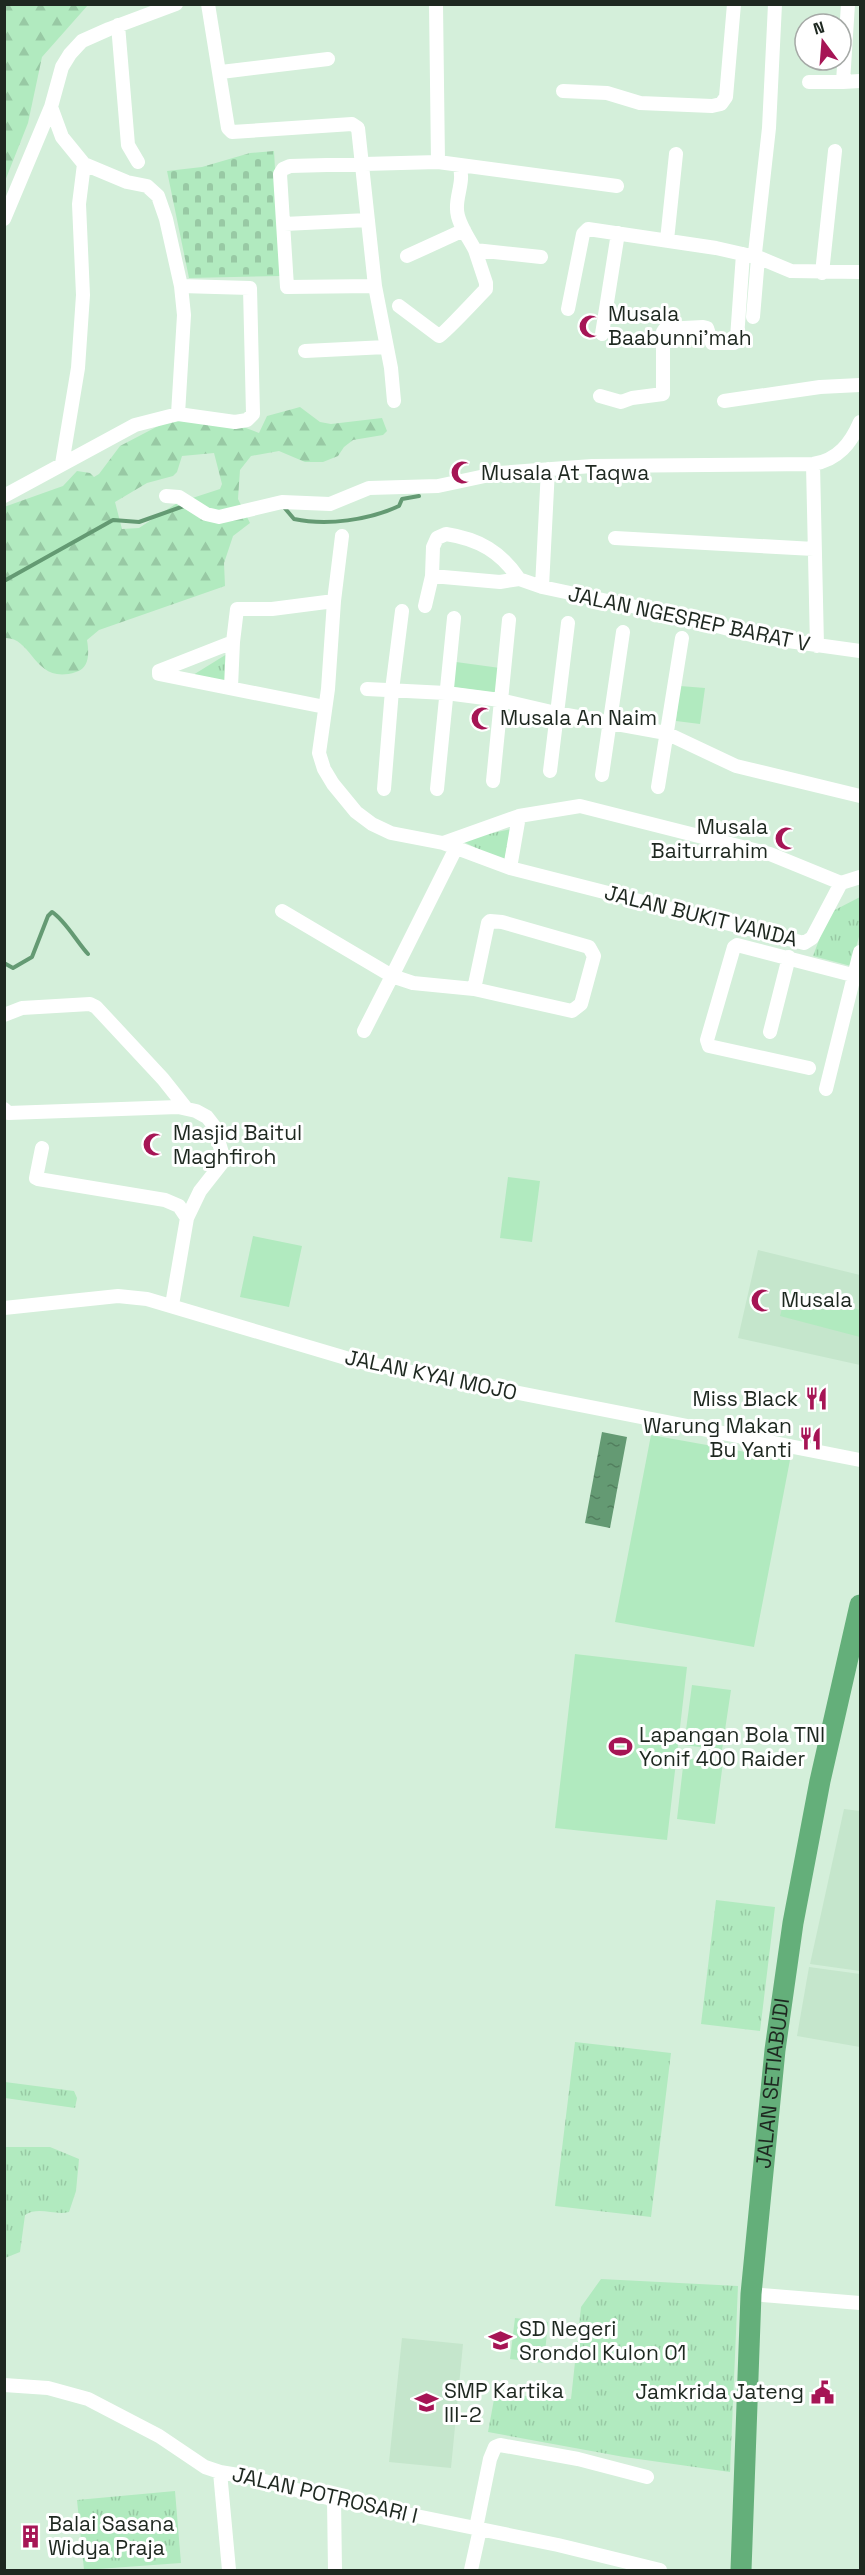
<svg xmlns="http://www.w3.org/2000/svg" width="865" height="2575" font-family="'Space Grotesk',sans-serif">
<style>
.built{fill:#c5e6cc}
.grass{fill:url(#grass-tufts)}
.forest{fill:url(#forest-firs);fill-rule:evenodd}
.cemetery{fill:url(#cemetery-stones)}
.pitch{fill:#b1eabf}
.water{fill:url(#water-ripples)}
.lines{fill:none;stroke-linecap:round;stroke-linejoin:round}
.stream{stroke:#649a73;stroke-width:4}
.minor{stroke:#fff;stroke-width:14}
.highway{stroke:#64af7a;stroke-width:21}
.labels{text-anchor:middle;stroke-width:6;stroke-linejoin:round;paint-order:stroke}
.poi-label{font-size:21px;fill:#1e2820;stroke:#fff;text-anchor:start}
.street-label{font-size:21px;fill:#1e2820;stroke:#fff}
</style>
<defs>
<pattern id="grass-tufts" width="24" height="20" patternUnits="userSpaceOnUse" patternTransform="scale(1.5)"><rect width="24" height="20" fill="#b1eabf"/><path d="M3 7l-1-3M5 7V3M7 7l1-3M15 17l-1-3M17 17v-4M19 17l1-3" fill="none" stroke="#98c9a4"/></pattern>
<pattern id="forest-firs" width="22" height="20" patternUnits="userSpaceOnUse" patternTransform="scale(1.5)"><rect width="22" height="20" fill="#b1eabf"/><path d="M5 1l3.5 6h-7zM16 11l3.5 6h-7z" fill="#98c9a4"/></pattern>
<pattern id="cemetery-stones" width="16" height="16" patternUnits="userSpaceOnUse" patternTransform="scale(1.5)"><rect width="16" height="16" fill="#b1eabf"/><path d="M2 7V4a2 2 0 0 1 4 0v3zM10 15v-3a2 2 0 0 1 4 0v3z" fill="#98c9a4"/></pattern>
<pattern id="water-ripples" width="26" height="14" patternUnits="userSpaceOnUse" patternTransform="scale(1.5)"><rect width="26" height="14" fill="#649a73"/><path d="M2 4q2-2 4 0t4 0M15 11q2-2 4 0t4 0" fill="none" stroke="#527e5e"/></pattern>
</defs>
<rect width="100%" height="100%" fill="#d4efda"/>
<!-- built -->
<path class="built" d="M 758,1250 L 860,1275 L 860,1365 L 738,1338 Z
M 844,1809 L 860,1811 L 860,1971 L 810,1964 Z
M 809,1967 L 860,1974 L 860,2047 L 797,2036 Z
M 402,2338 L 463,2344 L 451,2468 L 389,2462 Z"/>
<!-- grass -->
<path class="grass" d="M 227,654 L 225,682 L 193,675 Z
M 511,829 L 504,862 L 460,840 Z
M 860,897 L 860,933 L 851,966 L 813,956 L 829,913 Z
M 716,1900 L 775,1907 L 760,2031 L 701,2024 Z
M 575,2042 L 671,2053 L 651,2217 L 555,2206 Z
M 5,2082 L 74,2091 L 77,2098 L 75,2108 L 5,2098 Z
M 5,2147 L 50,2147 L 79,2159 L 76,2191 L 69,2212 C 55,2216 39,2206 25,2215 L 20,2252 L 5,2258 Z
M 601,2279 L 738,2286 L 730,2472 L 624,2457 L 488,2432 L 495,2394 L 571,2399 L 581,2307 Z
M 175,2491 L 181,2563 L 84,2570 L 77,2500 Z"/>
<!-- forest -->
<path class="forest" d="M 5,4 L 88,5 L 42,57 L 28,123 L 5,181 Z
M 300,407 L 320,422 L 331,424 L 382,418 L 387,431 L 383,435 L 353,440 L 344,447 L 338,456 L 323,462 L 305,462 L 279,451 L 251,456 L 240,470 L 238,499 L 250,523 L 233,536 L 224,563 L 225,586 L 99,630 L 87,640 C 89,652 90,668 76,672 C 34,686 33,637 5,638 L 4,507 L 63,486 L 77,471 L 90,473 L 94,477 L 99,474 L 120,446 L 164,423 L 187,420 L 215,422 L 246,428 L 259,433 L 267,416 ZM 214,453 L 222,484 L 220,489 L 177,503 L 139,528 L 122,529 L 115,502 L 147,483 L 173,476 L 177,472 L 182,456 Z"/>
<!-- cemetery -->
<path class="cemetery" d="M 274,151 L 281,276 L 189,278 L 167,171 L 202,167 L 250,153 Z"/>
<!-- pitch -->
<path class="pitch" d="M 456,662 L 500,668 L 497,693 L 453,687 Z
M 680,686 L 705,688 L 700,724 L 676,721 Z
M 508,1177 L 540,1181 L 532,1242 L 500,1238 Z
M 253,1236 L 302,1246 L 289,1307 L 240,1297 Z
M 787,1290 L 860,1310 L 860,1337 L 780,1316 Z
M 651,1435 L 790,1460 L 754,1647 L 615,1622 Z
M 575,1654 L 687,1667 L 667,1840 L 555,1828 Z
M 692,1685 L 731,1690 L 722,1750 L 684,1745 Z
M 684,1758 L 723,1762 L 715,1824 L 677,1819 Z
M 515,2318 L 548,2322 L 544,2363 L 510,2359 Z"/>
<!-- water -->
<path class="water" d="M 602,1432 L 627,1437 L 610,1528 L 585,1523 Z"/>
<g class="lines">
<!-- stream -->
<path class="stream" d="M 283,506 L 294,519 C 327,526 369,520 399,506 L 402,499 L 419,496
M 4,581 L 113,520 L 139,522 L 184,506
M 4,963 L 13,968 L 32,957 L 48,916 L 52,912 C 64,919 77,942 88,954"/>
<!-- minor -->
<path class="minor" d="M 208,4 L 228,128 L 232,132 L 352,124 L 358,128 L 375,286 L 391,368 L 394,401
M 848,4 L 843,82 L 860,81
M 118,25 L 128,145 L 138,162
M 221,72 L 328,59
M 809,82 L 843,82
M 563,91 L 607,93 L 640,103 L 712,106 L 721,104 L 726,97 L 734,4
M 51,107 L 62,137 L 84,164 L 79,204 L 83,295 L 78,368 L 62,464
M 438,162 L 617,186
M 84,164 L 127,182 L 147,186 L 158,196 L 166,219 L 181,286 L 184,315 L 178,414
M 459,165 C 465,180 456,195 457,209 C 457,223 469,238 475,250 L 541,257
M 4,219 L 51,107 L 62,67 L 70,54 L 82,41 L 109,29 L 176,4
M 284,224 L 368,220
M 667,240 L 676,154
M 755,253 L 769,128 L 775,4
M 407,256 L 464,230
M 822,273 L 835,151
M 375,286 L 287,287 L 280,174 L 283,169 L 290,166 L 438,162 L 436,4
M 399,306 L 439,336 C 444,334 478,297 486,289 L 486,283 L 475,250
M 568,309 L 583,234 L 588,229 L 716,248 L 760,258 L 791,271 L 860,272
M 753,317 L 758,258
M 602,334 L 618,233
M 305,351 L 386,347
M 600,396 L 621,402 L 632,398 L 663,394 L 663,332 L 665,329 L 703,327 L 707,328 L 712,343 L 734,343 L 737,338 L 743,254
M 724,401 L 820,387 L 860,385
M 813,464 L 817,646
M 4,496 L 135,425 L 178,414 L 235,422 L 247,420 L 253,414 L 250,288 L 181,286
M 166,496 L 179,497 L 206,514 L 219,517 L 282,502 L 330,504 L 369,488 L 438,486 L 499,473 L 592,466 L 813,464 C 838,460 851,443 860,422
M 615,538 L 814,549
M 519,579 C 501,552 479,539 446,534 L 437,538 L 433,547 L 432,576 L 500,582 L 519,579 L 542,587 L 683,617 L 759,637 L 860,651
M 542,587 L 548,469
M 334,601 L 342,536
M 425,606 L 432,576
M 231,687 L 233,642
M 367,689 L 446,693 L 500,700 L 556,713 L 666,733 L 736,766 L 860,796
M 325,707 L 159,674 L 159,671 L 233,642 L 237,609 L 272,609 L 334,601 L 328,689 L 319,753 L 324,769 L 333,784 L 356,812 L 372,824 L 391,833 L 443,843 L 510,868 L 804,943 L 812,938 L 841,883 L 860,877
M 550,771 L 568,623
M 602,775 L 623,632
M 493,781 L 509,620
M 658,787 L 682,638
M 384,789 L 392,690 L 402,611
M 437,789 L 454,618
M 443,843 L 519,816 L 580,806 L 770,854 L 841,883
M 510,868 L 519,816
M 282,911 L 392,976 L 456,848
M 4,1015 L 22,1008 L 90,1004 L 96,1007 L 163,1079 L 186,1108
M 364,1031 L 392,976 L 413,983 L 474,989 L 572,1011 L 581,1004 L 594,956 L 589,947 L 502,922 L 490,921 L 488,923 L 474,989
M 770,1032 L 789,957
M 809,1068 L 709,1046 L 707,1040 L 734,947 L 737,945 L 860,977
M 826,1089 L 860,952
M 4,1109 L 8,1113 L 178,1107 L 196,1111 L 207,1117 L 214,1126 L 222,1153 L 222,1163 L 200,1191 L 187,1218
M 42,1148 L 36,1178 L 38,1179 L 165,1200 L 179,1206 L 187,1218 L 172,1305
M 4,1308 L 118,1296 L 147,1299 L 356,1361 L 860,1460
M 751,2294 L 860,2303
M 4,2385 L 48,2388 L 88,2399 L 159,2436 L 205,2467 L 220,2472 L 250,2477 L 318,2496 L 558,2545 L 660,2570
M 220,2472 L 229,2570
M 334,2499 L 335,2570
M 476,2528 L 490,2459 L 495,2447 L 500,2445 L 578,2459 L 647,2477
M 471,2570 L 480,2529"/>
<!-- highway -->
<path class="highway" id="s1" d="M 741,2570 L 751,2294 L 775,2050 L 793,1923 L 820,1781 L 860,1605"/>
</g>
<!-- icons -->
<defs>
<symbol id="mosque-bare" viewBox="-9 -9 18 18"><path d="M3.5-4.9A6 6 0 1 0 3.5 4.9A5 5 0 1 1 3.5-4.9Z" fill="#a61555" stroke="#fff" stroke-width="2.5" paint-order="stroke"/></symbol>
<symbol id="restaurant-bare" viewBox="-9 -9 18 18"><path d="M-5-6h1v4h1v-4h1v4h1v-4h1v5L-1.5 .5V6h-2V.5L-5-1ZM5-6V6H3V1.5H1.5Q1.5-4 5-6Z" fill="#a61555" stroke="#fff" stroke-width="2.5" paint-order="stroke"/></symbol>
<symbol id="stadium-bare" viewBox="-9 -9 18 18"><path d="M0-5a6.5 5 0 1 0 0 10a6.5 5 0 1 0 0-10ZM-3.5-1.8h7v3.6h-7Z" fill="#a61555" stroke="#fff" stroke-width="2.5" paint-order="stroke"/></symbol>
<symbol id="school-bare" viewBox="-9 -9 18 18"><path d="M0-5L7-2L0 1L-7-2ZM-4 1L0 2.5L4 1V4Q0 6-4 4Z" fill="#a61555" stroke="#fff" stroke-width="2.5" paint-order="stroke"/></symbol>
<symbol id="civic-bare" viewBox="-9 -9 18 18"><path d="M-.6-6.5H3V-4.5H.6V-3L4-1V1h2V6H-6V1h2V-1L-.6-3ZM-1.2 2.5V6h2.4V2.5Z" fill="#a61555" stroke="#fff" stroke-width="2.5" paint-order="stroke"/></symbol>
<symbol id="building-bare" viewBox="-9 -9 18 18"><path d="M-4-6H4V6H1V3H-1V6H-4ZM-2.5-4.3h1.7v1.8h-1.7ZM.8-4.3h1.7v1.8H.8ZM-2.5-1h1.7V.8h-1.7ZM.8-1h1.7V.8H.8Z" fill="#a61555" stroke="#fff" stroke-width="2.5" paint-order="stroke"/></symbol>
</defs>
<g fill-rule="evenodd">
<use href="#mosque-bare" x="574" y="310" width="33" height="33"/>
<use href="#mosque-bare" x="446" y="456" width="33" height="33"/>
<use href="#mosque-bare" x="466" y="702" width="33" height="33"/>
<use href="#mosque-bare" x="770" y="822" width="33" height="33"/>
<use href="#mosque-bare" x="138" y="1128" width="33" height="33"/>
<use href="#mosque-bare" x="746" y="1284" width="33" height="33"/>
<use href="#restaurant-bare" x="800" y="1382" width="33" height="33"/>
<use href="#restaurant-bare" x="794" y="1422" width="33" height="33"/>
<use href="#stadium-bare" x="604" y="1730" width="33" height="33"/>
<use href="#school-bare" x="484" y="2324" width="33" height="33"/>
<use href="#civic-bare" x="806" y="2376" width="33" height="33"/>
<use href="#school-bare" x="410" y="2386" width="33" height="33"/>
<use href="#building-bare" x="14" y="2520" width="33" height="33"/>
</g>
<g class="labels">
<!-- poi labels -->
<g class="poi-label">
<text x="608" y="321">Musala<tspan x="608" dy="24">Baabunni'mah</tspan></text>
<text x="481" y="480">Musala At Taqwa</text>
<text x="500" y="725">Musala An Naim</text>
<text x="768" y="834" text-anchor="end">Musala<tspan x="768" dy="24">Baiturrahim</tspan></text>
<text x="173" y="1140">Masjid Baitul<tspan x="173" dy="24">Maghfiroh</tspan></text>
<text x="781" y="1307">Musala</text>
<text x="798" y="1406" text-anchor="end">Miss Black</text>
<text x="792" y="1433" text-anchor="end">Warung Makan<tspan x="792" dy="24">Bu Yanti</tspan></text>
<text x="639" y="1742">Lapangan Bola TNI<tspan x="639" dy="24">Yonif 400 Raider</tspan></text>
<text x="519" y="2336">SD Negeri<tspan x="519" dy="24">Srondol Kulon 01</tspan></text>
<text x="444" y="2398">SMP Kartika<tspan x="444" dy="24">III-2</tspan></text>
<text x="804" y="2399" text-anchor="end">Jamkrida Jateng</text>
<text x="48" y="2531">Balai Sasana<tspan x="48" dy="24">Widya Praja</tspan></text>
</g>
<!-- street labels -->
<g class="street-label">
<text transform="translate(689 619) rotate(12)" y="7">JALAN NGESREP BARAT V</text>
<text transform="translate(701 916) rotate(14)" y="7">JALAN BUKIT VANDA</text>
<text transform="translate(431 1375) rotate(12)" y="7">JALAN KYAI MOJO</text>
<text dy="7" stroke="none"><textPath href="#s1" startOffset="488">JALAN SETIABUDI</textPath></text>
<text transform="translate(325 2495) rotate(13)" y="7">JALAN POTROSARI I</text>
</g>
</g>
<!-- border -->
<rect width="865" height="2575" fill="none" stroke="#1e2820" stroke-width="12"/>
<!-- north arrow -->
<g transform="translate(823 42) rotate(344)"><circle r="28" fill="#ffffff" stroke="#a5a9a6" stroke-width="1.5"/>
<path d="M0-4.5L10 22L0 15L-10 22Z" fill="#a61555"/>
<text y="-9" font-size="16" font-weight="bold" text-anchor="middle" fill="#1e2820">N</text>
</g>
</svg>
